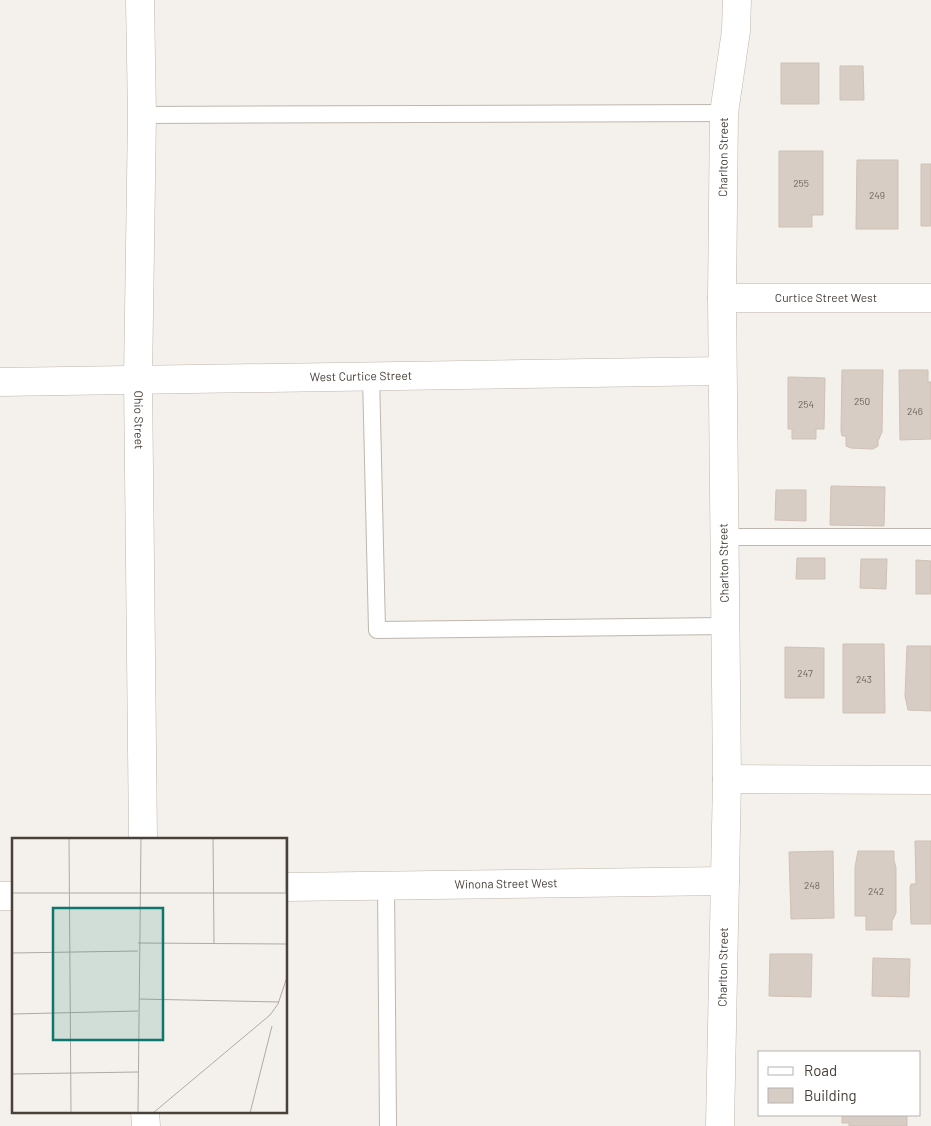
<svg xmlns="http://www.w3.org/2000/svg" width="931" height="1126" font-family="Barlow,sans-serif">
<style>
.building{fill:#d8cdc4;stroke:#cfc1b5}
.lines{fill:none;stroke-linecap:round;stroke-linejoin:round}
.service-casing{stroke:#bfb6ae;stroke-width:18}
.minor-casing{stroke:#bfb6ae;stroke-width:29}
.service{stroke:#fff;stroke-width:16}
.minor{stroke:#fff;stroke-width:28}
.labels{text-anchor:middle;stroke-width:4;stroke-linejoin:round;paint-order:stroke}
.number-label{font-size:10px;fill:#6c635c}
.street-label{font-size:12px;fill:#484039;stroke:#fff}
.inset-road{fill:none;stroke:#afaaa4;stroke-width:1}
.view{fill:#0f766e;fill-opacity:0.15;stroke:#0f766e;stroke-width:2.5}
.inset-edge{fill:none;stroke:#484039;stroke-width:2.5}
</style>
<rect width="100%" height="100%" fill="#f4f0eb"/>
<!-- building -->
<path class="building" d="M 781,63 L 819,63 L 819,104 L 781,104 Z
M 840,66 L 863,66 L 864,100 L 840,100 Z
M 779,151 L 823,151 L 823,215 L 812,215 L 812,227 L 779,227 Z
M 857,160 L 898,160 L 898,229 L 856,229 Z
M 921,164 L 931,164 L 931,226 L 921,226 Z
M 842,370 L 883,370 L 882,432 L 878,441 L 878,446 L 873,449 L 851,448 L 846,446 L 846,436 L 842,436 L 841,431 Z
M 899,370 L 928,370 L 928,382 L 931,382 L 931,439 L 900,440 Z
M 788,377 L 825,378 L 824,429 L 816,429 L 816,439 L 792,439 L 792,429 L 788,429 Z
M 831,486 L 885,487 L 884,526 L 830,525 Z
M 776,490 L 806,490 L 806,521 L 775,520 Z
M 797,558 L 825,558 L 825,579 L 796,579 Z
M 861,559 L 887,559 L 886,589 L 860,588 Z
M 916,560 L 931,561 L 931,594 L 916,594 Z
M 843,644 L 884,644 L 885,713 L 843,713 Z
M 907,646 L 931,646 L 931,711 L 908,710 L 905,696 Z
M 785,647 L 824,648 L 824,698 L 785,698 Z
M 915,841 L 931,841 L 931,924 L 911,924 L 910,888 L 911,884 L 916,884 Z
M 833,851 L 834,918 L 791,919 L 789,852 Z
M 858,851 L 894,851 L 894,860 L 896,868 L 896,913 L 892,921 L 892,930 L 866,930 L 866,916 L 855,916 L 855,867 Z
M 770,954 L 812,954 L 811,997 L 769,996 Z
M 873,958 L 910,959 L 909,997 L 872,996 Z
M 842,1115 L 907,1115 L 907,1126 L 849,1126 L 849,1123 L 842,1123 Z"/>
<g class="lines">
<defs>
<path id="service" d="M 142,115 L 724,113
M 371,375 L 377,630 L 725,626
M 724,537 L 931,537
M 386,885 L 388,1126"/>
<g id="minor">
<path id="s1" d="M 140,0 L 142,115 L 138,379 L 143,840"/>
<path id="s2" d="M 722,298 L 931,298"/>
<path id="s3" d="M 0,382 L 722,371"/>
<path d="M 727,779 L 931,780"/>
<path id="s4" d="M 286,887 L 725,881"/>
<path d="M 0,896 L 14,896"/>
<path d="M 145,1112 L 146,1126"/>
<path id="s5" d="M 720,1126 L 727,779 L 722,298 L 724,113 L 736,31 L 737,0"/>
</g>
</defs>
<!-- service casing -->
<use href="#service" class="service-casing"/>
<!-- minor casing -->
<use href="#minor" class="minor-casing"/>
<!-- service -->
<use href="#service" class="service"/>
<!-- minor -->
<use href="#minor" class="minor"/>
</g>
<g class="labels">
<!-- number labels -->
<g class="number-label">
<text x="801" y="187">255</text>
<text x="877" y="199">249</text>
<text x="862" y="405">250</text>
<text x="806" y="408">254</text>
<text x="915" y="415">246</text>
<text x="805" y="677">247</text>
<text x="864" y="683">243</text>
<text x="812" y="889">248</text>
<text x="876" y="895">242</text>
</g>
<!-- street labels -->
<g class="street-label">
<text dy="4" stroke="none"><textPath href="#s5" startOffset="969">Charlton Street</textPath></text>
<text dy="4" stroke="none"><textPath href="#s2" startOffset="104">Curtice Street West</textPath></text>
<text dy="4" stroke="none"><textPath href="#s3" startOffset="361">West Curtice Street</textPath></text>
<text dy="4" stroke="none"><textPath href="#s1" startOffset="420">Ohio Street</textPath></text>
<text transform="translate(724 563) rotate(-91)" y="4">Charlton Street</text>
<text dy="4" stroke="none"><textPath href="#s4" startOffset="220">Winona Street West</textPath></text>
<text dy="4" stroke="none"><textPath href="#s5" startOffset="159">Charlton Street</textPath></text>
</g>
</g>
<!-- overview -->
<g transform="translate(12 838)">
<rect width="275" height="275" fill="#f4f0eb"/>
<path class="inset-road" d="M 57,0 L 59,275M 201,0 L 202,105M 274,0 L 274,55M 0,55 L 275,55M 126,105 L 275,106M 0,115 L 126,113M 127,161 L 267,164M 0,176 L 126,173M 0,236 L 126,234M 126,275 L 129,0M 141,275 L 258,177 L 266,166 L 275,139M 238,275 L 260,188"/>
<path class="view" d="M 41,70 L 151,70 L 151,202 L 41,202 Z"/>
<rect width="275" height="275" class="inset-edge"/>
</g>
<!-- legend -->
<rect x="758" y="1051" width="162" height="65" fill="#ffffff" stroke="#b6b3b0"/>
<rect x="768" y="1067" width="25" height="8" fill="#ffffff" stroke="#b6b3b0"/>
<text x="804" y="1076" font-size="15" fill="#484039">Road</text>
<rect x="768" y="1088" width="25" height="15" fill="#d8cdc4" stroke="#b6b3b0"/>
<text x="804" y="1101" font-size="15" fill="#484039">Building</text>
</svg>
